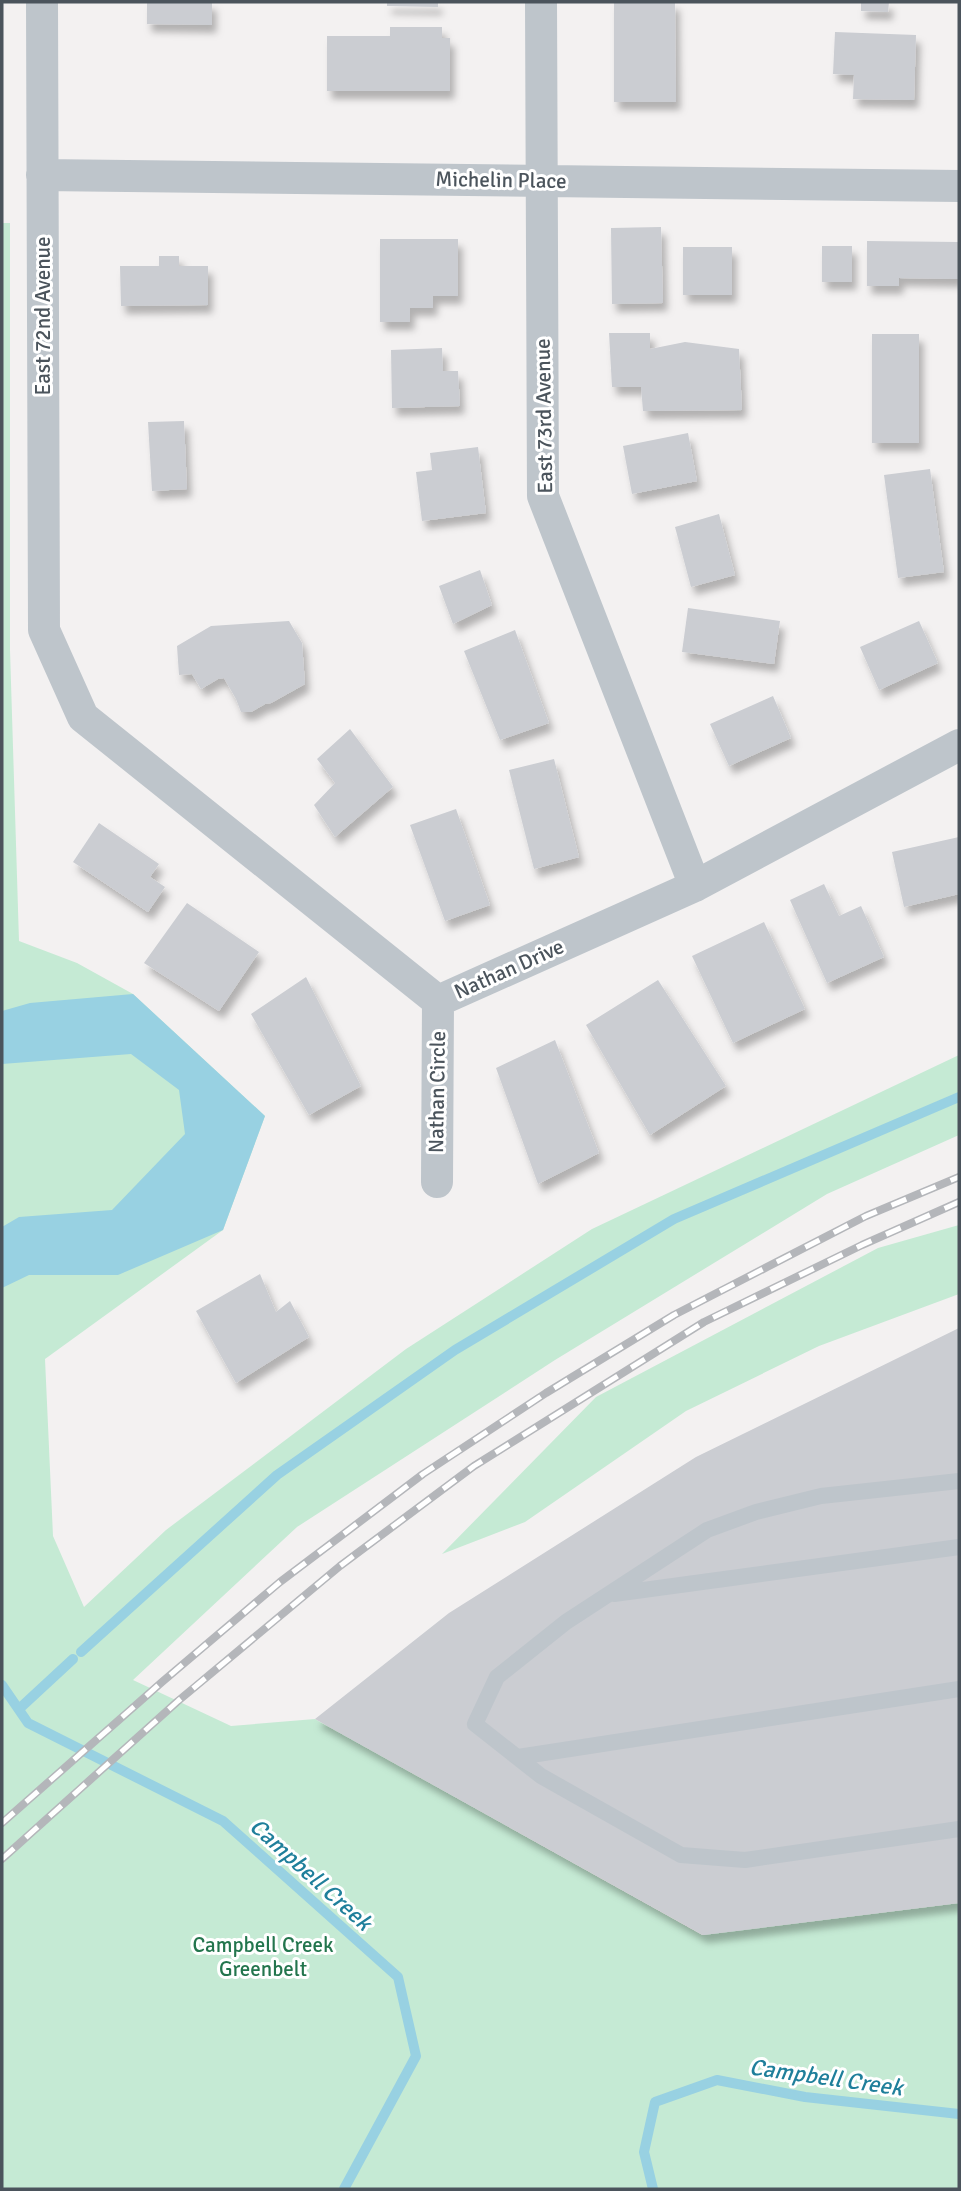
<svg xmlns="http://www.w3.org/2000/svg" width="961" height="2191" font-family="Signika,sans-serif">
<style>
.green{fill:#c5ead4}
.water{fill:#98d1e2}
.lines{fill:none;stroke-linecap:round;stroke-linejoin:round}
.stream{stroke:#98d1e2;stroke-width:10}
.building{fill:#cbcdd2;filter:url(#shadow)}
.service{stroke:#bec5cb;stroke-width:16}
.minor{stroke:#bec5cb;stroke-width:32}
.rail-casing{stroke:#b4b6ba;stroke-width:8}
.rail{stroke:#fff;stroke-width:5;stroke-dasharray:16;stroke-linecap:butt}
.labels{text-anchor:middle;stroke-width:6;stroke-linejoin:round;paint-order:stroke}
.street-label{font-size:21px;fill:#4b545c;stroke:#fff}
.park-label{font-size:21px;fill:#23754d;stroke:#fff}
.water-label{font-size:23px;font-style:italic;fill:#1f7f9b;stroke:#fff}
</style>
<defs>
<filter id="shadow"><feDropShadow dx="4.5" dy="8" stdDeviation="3.5" flood-color="#0004"/></filter>
</defs>
<rect width="100%" height="100%" fill="#f3f1f1"/>
<!-- green -->
<path class="green" d="M 2,223 L 10,223 L 10,650 L 19,941 L 77,963 L 133,994 L 265,1116 L 223,1230 L 45,1359 L 53,1536 L 84,1607 L 166,1530 L 406,1349 L 592,1229 L 959,1055 L 959,1135 L 827,1194 L 555,1360 L 297,1527 L 133,1680 L 231,1726 L 315,1719 L 702,1935 L 959,1903 L 959,2189 L 2,2189 Z
M 959,1225 L 959,1294 L 819,1346 L 686,1411 L 525,1522 L 442,1554 L 596,1397 L 878,1248 Z"/>
<!-- water -->
<path class="water" d="M 133,994 L 265,1116 L 223,1230 L 118,1275 L 29,1275 L 2,1288 L 2,1227 L 19,1217 L 112,1210 L 185,1134 L 179,1090 L 131,1054 L 2,1064 L 2,1011 L 30,1003 Z"/>
<g class="lines">
<!-- stream -->
<path class="stream" d="M 81,1652 L 277,1475 L 455,1350 L 674,1219 L 959,1097
M 2,1685 L 28,1723 L 223,1821 L 398,1977 L 416,2056 L 344,2189
M 19,1709 L 73,1659
M 653,2189 L 644,2152 L 655,2102 L 717,2080 L 805,2097 L 959,2114"/>
</g>
<!-- building -->
<path class="building" d="M 147,2 L 212,2 L 212,25 L 147,24 Z
M 387,2 L 438,2 L 438,7 L 387,6 Z
M 614,2 L 675,2 L 676,102 L 614,102 Z
M 861,2 L 889,2 L 888,12 L 861,11 Z
M 390,27 L 442,27 L 442,38 L 450,38 L 450,91 L 327,91 L 327,36 L 390,36 Z
M 835,32 L 916,35 L 914,100 L 853,99 L 854,75 L 833,74 Z
M 661,227 L 663,303 L 612,304 L 611,228 Z
M 380,239 L 458,239 L 458,296 L 433,296 L 433,308 L 410,308 L 410,322 L 380,322 Z
M 867,241 L 959,242 L 959,279 L 899,278 L 899,286 L 867,286 Z
M 822,246 L 852,246 L 852,282 L 822,282 Z
M 683,247 L 732,247 L 732,295 L 683,295 Z
M 159,256 L 179,256 L 179,266 L 208,266 L 208,305 L 121,306 L 120,266 L 159,266 Z
M 609,333 L 650,333 L 650,349 L 685,342 L 739,349 L 742,410 L 643,411 L 641,387 L 612,387 Z
M 872,334 L 919,334 L 919,443 L 872,443 Z
M 442,348 L 443,371 L 458,371 L 460,406 L 392,408 L 391,350 Z
M 184,421 L 187,489 L 152,491 L 148,422 Z
M 688,433 L 697,481 L 632,494 L 623,446 Z
M 478,447 L 486,513 L 422,521 L 416,472 L 432,470 L 430,453 Z
M 930,469 L 944,572 L 898,578 L 884,475 Z
M 719,514 L 735,575 L 691,587 L 675,527 Z
M 480,570 L 492,605 L 453,624 L 439,586 Z
M 688,608 L 780,621 L 774,664 L 682,652 Z
M 289,621 L 302,643 L 305,684 L 271,703 L 265,704 L 251,712 L 241,712 L 236,699 L 224,678 L 218,679 L 201,689 L 192,674 L 179,675 L 177,646 L 211,626 Z
M 919,621 L 938,663 L 879,690 L 860,647 Z
M 515,630 L 549,723 L 500,740 L 464,651 Z
M 773,696 L 791,738 L 729,766 L 710,724 Z
M 350,729 L 393,787 L 335,837 L 314,805 L 335,783 L 317,759 Z
M 554,759 L 579,857 L 534,869 L 509,770 Z
M 456,809 L 490,905 L 445,921 L 410,825 Z
M 99,823 L 159,864 L 150,877 L 165,887 L 148,912 L 73,862 Z
M 959,837 L 959,894 L 904,907 L 892,852 Z
M 824,884 L 839,916 L 861,906 L 884,957 L 827,983 L 790,900 Z
M 187,903 L 259,952 L 219,1011 L 144,963 Z
M 764,922 L 805,1009 L 733,1043 L 692,956 Z
M 306,977 L 361,1086 L 309,1115 L 251,1014 Z
M 658,980 L 726,1086 L 650,1135 L 586,1025 Z
M 555,1040 L 599,1153 L 538,1184 L 496,1068 Z
M 260,1274 L 276,1312 L 290,1301 L 309,1337 L 236,1383 L 196,1311 Z
M 959,1328 L 959,1903 L 703,1935 L 315,1719 L 449,1613 L 696,1457 Z"/>
<g class="lines">
<!-- service -->
<path class="service" d="M 959,1481 L 821,1496 L 756,1512 L 707,1530 L 566,1622 L 497,1677 L 475,1724 L 541,1776 L 681,1855 L 745,1860 L 959,1829
M 614,1594 L 959,1547
M 518,1757 L 959,1689"/>
<!-- minor -->
<path class="minor" d="M 42,2 L 44,630 L 83,717 L 438,1001
M 541,2 L 543,496 L 695,886
M 42,175 L 959,186
M 438,1001 L 695,886 L 959,745
M 437,1182 L 438,1001"/>
<defs>
<path id="rail" d="M 2,1823 L 162,1682 L 280,1582 L 423,1474 L 546,1393 L 674,1315 L 866,1216 L 959,1177
M 2,1859 L 178,1701 L 340,1566 L 474,1466 L 704,1322 L 862,1245 L 959,1202"/>
</defs>
<!-- rail casing -->
<use href="#rail" class="rail-casing"/>
<!-- rail -->
<use href="#rail" class="rail"/>
</g>
<g class="labels">
<!-- street labels -->
<g class="street-label">
<text transform="translate(501 180) rotate(1)" y="7">Michelin Place</text>
<text transform="translate(43 316) rotate(-90)" y="7">East 72nd Avenue</text>
<text transform="translate(544 416) rotate(-91)" y="7">East 73rd Avenue</text>
<text transform="translate(509 969) rotate(-24)" y="7">Nathan Drive</text>
<text transform="translate(437 1092) rotate(-89)" y="7">Nathan Circle</text>
</g>
<!-- park labels -->
<g class="park-label">
<text x="263" y="1952">Campbell Creek<tspan x="263" dy="24">Greenbelt</tspan></text>
</g>
<!-- water labels -->
<g class="water-label">
<text transform="translate(311 1874) rotate(42)" y="8">Campbell Creek</text>
<text transform="translate(826 2077) rotate(8)" y="8">Campbell Creek</text>
</g>
</g>
<!-- border -->
<rect width="961" height="2191" fill="none" stroke="#4b545c" stroke-width="7"/>
</svg>
